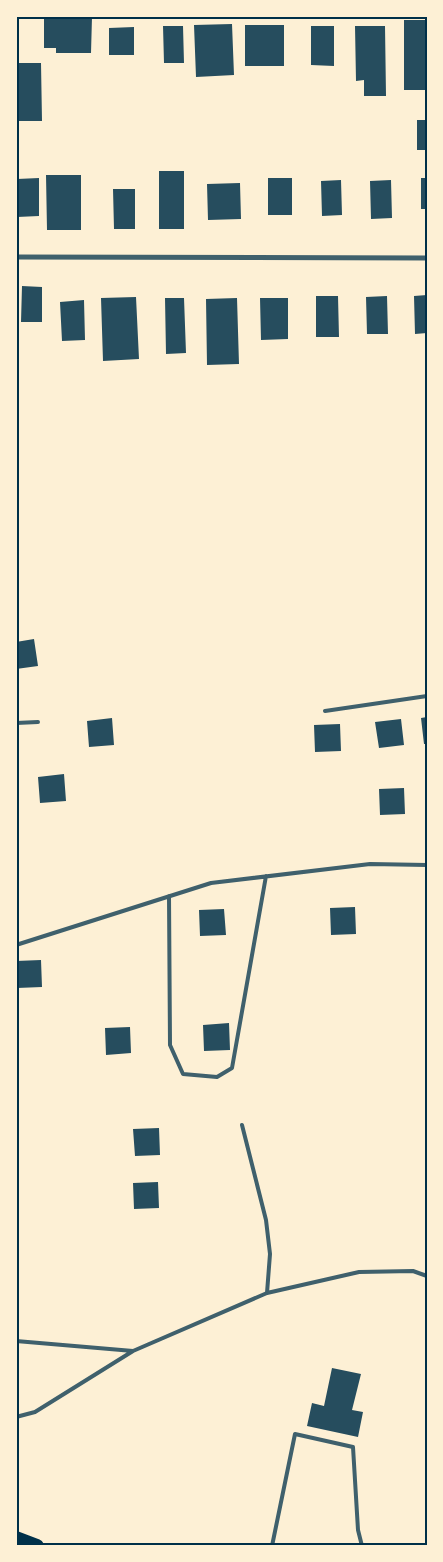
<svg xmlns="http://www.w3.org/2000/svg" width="443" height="1562" font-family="'Nunito Sans',sans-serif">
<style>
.building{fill:#264d5e}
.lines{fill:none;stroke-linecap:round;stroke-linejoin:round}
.service{stroke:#3f606c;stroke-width:4}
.minor{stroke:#3f606c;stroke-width:5}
.trunk{stroke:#003049;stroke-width:14}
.neatline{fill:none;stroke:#003049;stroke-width:2}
</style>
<rect width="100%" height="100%" fill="#fdf0d5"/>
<!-- building -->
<path class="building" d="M 44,17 L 92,17 L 91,53 L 56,53 L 56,48 L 44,48 Z
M 404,20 L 427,20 L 427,90 L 404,90 Z
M 232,24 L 234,75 L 196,77 L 194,25 Z
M 245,25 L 284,25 L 284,66 L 245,66 Z
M 163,26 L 183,26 L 184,63 L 164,63 Z
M 311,26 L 334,26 L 334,66 L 311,65 Z
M 355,26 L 385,26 L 386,96 L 364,96 L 364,80 L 356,81 Z
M 134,27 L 134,55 L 109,55 L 109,28 Z
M 16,63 L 41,63 L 42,121 L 16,121 Z
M 417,120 L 427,120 L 427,150 L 417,150 Z
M 159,171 L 184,171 L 184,229 L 159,229 Z
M 46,175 L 81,175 L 81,230 L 47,230 Z
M 39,178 L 39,216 L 17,217 L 17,179 Z
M 268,178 L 292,178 L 292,215 L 268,215 Z
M 421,178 L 427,178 L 427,209 L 421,209 Z
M 341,180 L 342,215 L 322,216 L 321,181 Z
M 391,180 L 392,218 L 371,219 L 370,181 Z
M 240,183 L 241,219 L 208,220 L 207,184 Z
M 113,189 L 135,189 L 135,229 L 114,229 Z
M 22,286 L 42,287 L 42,322 L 21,322 Z
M 427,295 L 427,333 L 415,334 L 414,296 Z
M 316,296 L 338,296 L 339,337 L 316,337 Z
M 387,296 L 388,334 L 367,334 L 366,297 Z
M 136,297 L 139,359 L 103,361 L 101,298 Z
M 165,298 L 184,298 L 186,353 L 166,354 Z
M 237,298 L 239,364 L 207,365 L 206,299 Z
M 260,298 L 288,298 L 288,339 L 261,340 Z
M 84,300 L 85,340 L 62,341 L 60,302 Z
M 34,639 L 38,666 L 16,669 L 16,642 Z
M 427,717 L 427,744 L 424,744 L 421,718 Z
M 112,718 L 114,745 L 89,747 L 87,721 Z
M 401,719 L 404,745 L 379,748 L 375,722 Z
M 340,724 L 341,751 L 315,752 L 314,725 Z
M 64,774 L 66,801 L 40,803 L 38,777 Z
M 404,788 L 405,814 L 380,815 L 379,789 Z
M 355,907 L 356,934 L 331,935 L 330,908 Z
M 224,909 L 226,935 L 200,936 L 199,910 Z
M 41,960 L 42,987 L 17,988 L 16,961 Z
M 229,1023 L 230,1050 L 204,1051 L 203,1025 Z
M 130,1027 L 131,1053 L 106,1055 L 105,1028 Z
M 159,1128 L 160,1155 L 135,1156 L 133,1129 Z
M 158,1182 L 159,1208 L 134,1209 L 133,1183 Z
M 332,1368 L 361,1374 L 352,1410 L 363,1412 L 358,1437 L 307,1426 L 312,1403 L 324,1406 Z"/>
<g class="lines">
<!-- service -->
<path class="service" d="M 325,711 L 427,696
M 16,723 L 38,722
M 169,896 L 170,1045 L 183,1074 L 217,1077 L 232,1068 L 266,876
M 16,945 L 211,883 L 370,864 L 427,865
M 242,1125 L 266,1220 L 270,1254 L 267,1293
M 16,1341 L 133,1351 L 267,1293 L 359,1272 L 413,1271 L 427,1276
M 16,1417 L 35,1412 L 133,1351
M 272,1546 L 295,1434 L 353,1447 L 358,1530 L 362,1546"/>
<!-- minor -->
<path class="minor" d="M 16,257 L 427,258"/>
<!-- trunk -->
<path class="trunk" d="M 16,1538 L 37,1546"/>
</g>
<!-- border -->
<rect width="443" height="1562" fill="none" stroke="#fdf0d5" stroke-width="35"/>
<rect x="18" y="18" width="408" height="1526" class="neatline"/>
</svg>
